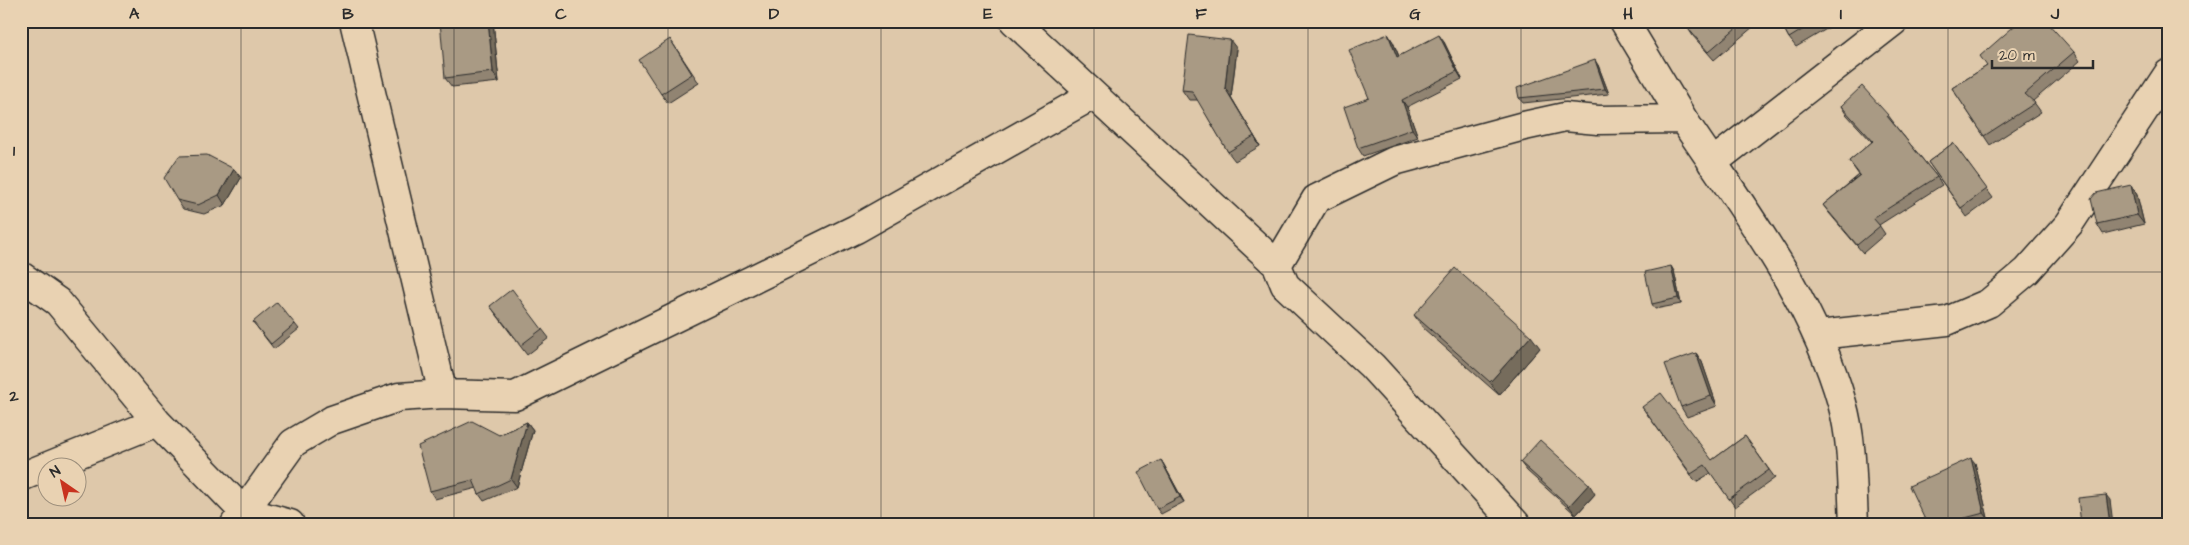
<svg xmlns="http://www.w3.org/2000/svg" width="2189" height="545" font-family="'Architects Daughter',sans-serif">
<style>
.lines{fill:none;stroke-linecap:round;stroke-linejoin:round}
.street-casing{stroke:#2b2b2b;stroke-width:31}
.street{stroke:#e9d2b2;stroke-width:28}
.wall{fill:#918472;stroke:#2b2b2b}
.shaded-wall{fill:#766c5c;stroke:#2b2b2b}
.building{fill:#a99a84;stroke:#2b2b2b}
.grid{fill:none;stroke:#2b2b2b;stroke-width:1;stroke-opacity:0.55}
.neatline{fill:none;stroke:#2b2b2b;stroke-width:2}
.grid-label{font-size:16px;text-anchor:middle;font-weight:bold;fill:#2b2b2b}
</style>
<rect width="100%" height="100%" fill="#dec8aa"/>
<filter id="ink" filterUnits="userSpaceOnUse"><feTurbulence type="fractalNoise" baseFrequency=".02" numOctaves="2"/><feDisplacementMap in="SourceGraphic" scale="10" xChannelSelector="R" yChannelSelector="G"/><feConvolveMatrix kernelMatrix="1 2 1 2 8 2 1 2 1" color-interpolation-filters="sRGB"/></filter>
<g filter="url(#ink)">
<g class="lines">
<defs>
<path id="street" d="M 354,21 L 443,394
M 1014,21 L 1277,265 L 1285,285 L 1372,366 L 1516,524
M 1624,21 L 1683,119
M 1712,163 L 1894,21
M 1277,265 L 1316,199 L 1394,161 L 1524,126 L 1565,117 L 1598,120 L 1683,119 C 1743,209 1812,297 1842,403 C 1853,441 1852,485 1854,524
M 21,276 L 58,302 L 157,422 L 243,511 L 290,524
M 1818,335 L 1947,321 L 1989,303 L 2027,271 L 2069,224 L 2168,74
M 21,477 L 157,422
M 235,524 L 293,443 L 332,420 L 399,397 L 443,394 L 515,396 L 856,229 L 1093,95"/>
</defs>
<!-- street casing -->
<use href="#street" class="street-casing"/>
<!-- street -->
<use href="#street" class="street"/>
</g>
<!-- wall -->
<path class="wall" d="M 493,21 L 499,82 L 452,87 L 445,78 Z
M 1694,21 L 1760,21 L 1714,60 L 1693,36 L 1687,27 Z
M 1780,21 L 1840,21 L 1796,47 L 1789,38 Z
M 1388,34 L 1393,42 L 1399,56 L 1444,42 L 1462,79 L 1407,107 L 1418,137 L 1363,156 L 1358,148 L 1369,98 Z
M 670,39 L 699,83 L 668,103 L 661,94 Z
M 1237,49 L 1231,97 L 1260,146 L 1235,161 L 1228,152 L 1198,100 L 1189,100 L 1182,90 Z
M 2074,52 L 2080,61 L 2033,101 L 2041,112 L 1990,145 L 1952,88 L 1987,66 Z
M 1598,65 L 1609,94 L 1523,103 L 1519,98 Z
M 1841,106 L 1888,115 L 1894,123 L 1893,123 L 1937,177 L 1942,185 L 1879,225 L 1885,234 L 1863,253 L 1829,213 L 1823,205 L 1859,175 L 1849,161 L 1872,142 L 1846,114 Z
M 1953,143 L 1993,198 L 1967,217 L 1928,162 Z
M 234,169 L 241,178 L 225,205 L 204,214 L 183,209 L 177,200 Z
M 2131,185 L 2137,195 L 2144,224 L 2103,234 L 2097,224 Z
M 1674,271 L 1681,304 L 1655,309 L 1652,304 Z
M 490,306 L 542,329 L 549,338 L 527,355 Z
M 1414,315 L 1540,348 L 1499,395 L 1423,328 Z
M 253,322 L 295,324 L 299,329 L 274,349 Z
M 1696,353 L 1702,362 L 1717,406 L 1687,417 L 1681,407 Z
M 1642,407 L 1712,460 L 1745,436 L 1775,478 L 1735,507 L 1711,473 L 1696,482 Z
M 527,422 L 533,430 L 517,487 L 484,501 L 479,494 L 477,488 L 435,499 L 430,491 L 499,435 Z
M 1161,460 L 1164,465 L 1184,502 L 1161,514 L 1157,509 Z
M 1520,462 L 1595,494 L 1576,515 L 1527,471 Z
M 1975,463 L 1988,518 L 1965,524 L 1927,524 Z"/>
<!-- shaded-wall -->
<path class="shaded-wall" d="M 488,21 L 493,21 L 499,82 L 493,72 Z
M 1388,34 L 1393,42 L 1402,64 L 1397,57 Z
M 1439,35 L 1444,42 L 1462,79 L 1457,71 Z
M 1230,40 L 1237,49 L 1231,97 L 1260,146 L 1254,136 L 1225,88 Z
M 1595,60 L 1598,65 L 1609,94 L 1605,89 Z
M 1402,100 L 1407,107 L 1418,137 L 1412,129 Z
M 234,169 L 241,178 L 225,205 L 219,195 Z
M 2131,185 L 2137,195 L 2144,224 L 2137,215 Z
M 1671,266 L 1674,271 L 1681,304 L 1678,298 Z
M 1531,336 L 1540,348 L 1499,395 L 1490,382 Z
M 1696,353 L 1702,362 L 1717,406 L 1711,396 Z
M 527,422 L 533,430 L 517,487 L 511,479 Z
M 1971,458 L 1975,463 L 1988,518 L 1984,513 Z
M 1161,460 L 1164,465 L 1184,502 L 1180,497 Z
M 1589,484 L 1595,494 L 1576,515 L 1569,506 Z
M 2106,495 L 2110,500 L 2113,524 L 2110,524 Z"/>
<!-- building -->
<path class="building" d="M 440,21 L 488,21 L 493,72 L 445,78 Z
M 1694,21 L 1744,21 L 1708,52 L 1687,27 Z
M 1780,21 L 1817,21 L 1789,38 Z
M 2020,21 L 2046,21 L 2074,52 L 2025,94 L 2035,103 L 1984,136 L 1952,88 L 1987,66 L 1980,56 Z
M 1388,34 L 1397,57 L 1439,35 L 1457,71 L 1402,100 L 1412,129 L 1358,148 L 1344,107 L 1369,98 L 1349,50 Z
M 1189,35 L 1230,40 L 1225,88 L 1254,136 L 1228,152 L 1192,91 L 1182,90 Z
M 670,39 L 692,74 L 661,94 L 639,60 Z
M 1595,60 L 1605,89 L 1519,98 L 1517,88 Z
M 1862,86 L 1888,115 L 1887,116 L 1937,177 L 1873,218 L 1880,226 L 1857,245 L 1823,205 L 1860,175 L 1849,161 L 1873,141 L 1841,106 Z
M 1953,143 L 1987,189 L 1961,208 L 1928,162 Z
M 207,155 L 234,169 L 219,195 L 198,205 L 177,200 L 164,178 L 179,156 Z
M 2131,185 L 2137,215 L 2097,224 L 2091,199 L 2096,193 Z
M 1671,266 L 1678,298 L 1652,304 L 1645,272 Z
M 1455,268 L 1531,336 L 1490,382 L 1414,315 Z
M 512,289 L 542,329 L 521,345 L 490,306 Z
M 277,302 L 295,324 L 271,344 L 253,322 Z
M 2168,328 L 2168,335 L 2165,330 Z
M 1696,353 L 1711,396 L 1681,407 L 1665,364 Z
M 1661,393 L 1712,460 L 1745,436 L 1769,470 L 1729,499 L 1705,465 L 1691,474 L 1642,407 Z
M 472,421 L 499,435 L 527,422 L 511,479 L 479,494 L 473,480 L 430,491 L 418,446 Z
M 1540,440 L 1589,484 L 1569,506 L 1520,462 Z
M 1971,458 L 1984,513 L 1942,524 L 1927,524 L 1909,486 Z
M 1161,460 L 1180,497 L 1157,509 L 1138,472 Z
M 2106,495 L 2110,524 L 2081,524 L 2078,498 Z"/>
</g>
<!-- grid -->
<path class="grid" d="M 241,21 L 241,524M 454,21 L 454,524M 668,21 L 668,524M 881,21 L 881,524M 1094,21 L 1094,524M 1308,21 L 1308,524M 1521,21 L 1521,524M 1735,21 L 1735,524M 1948,21 L 1948,524M 21,272 L 2168,272"/>
<!-- margin -->
<rect width="2189" height="545" fill="none" stroke="#e9d2b2" stroke-width="55"/>
<!-- north arrow -->
<g transform="translate(62 482) rotate(326)"><circle r="24" fill="#e9d2b2" stroke="#9d8f7c"/>
<path d="M0-4L9 19L0 12L-9 19Z" fill="#c8321e"/>
<text y="-8" font-size="14" font-weight="bold" text-anchor="middle" fill="#2b2b2b">N</text>
</g>
<!-- scale -->
<path d="M1992 60v8h101v-8" fill="none" stroke="#2b2b2b" stroke-width="2.5"/>
<text x="1999" y="60" font-size="15" fill="#2b2b2b" stroke="#e9d2b2" stroke-width="4" paint-order="stroke">20 m</text>
<rect x="28" y="28" width="2134" height="490" class="neatline"/>
<g class="grid-label">
<text x="134" y="19">A</text>
<text x="348" y="19">B</text>
<text x="561" y="19">C</text>
<text x="774" y="19">D</text>
<text x="988" y="19">E</text>
<text x="1201" y="19">F</text>
<text x="1415" y="19">G</text>
<text x="1628" y="19">H</text>
<text x="1841" y="19">I</text>
<text x="2055" y="19">J</text>
<text x="14" y="156">1</text>
<text x="14" y="401">2</text>
</g>
</svg>
